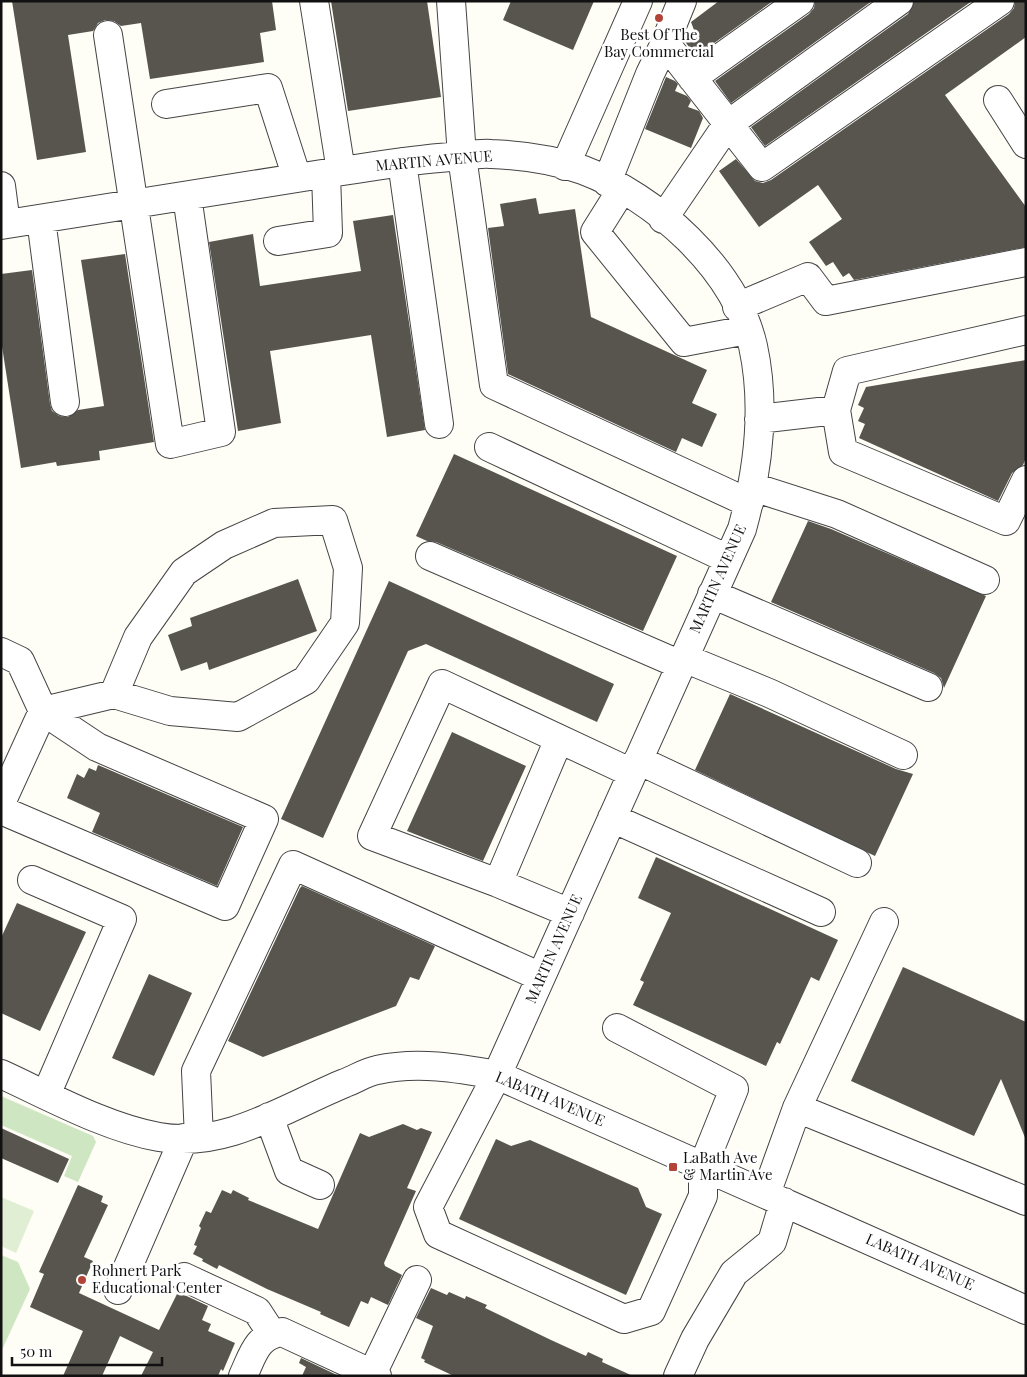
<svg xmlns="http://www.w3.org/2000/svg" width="1027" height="1377" font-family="'Playfair Display',serif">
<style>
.green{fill:#cfe6c2}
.pitch{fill:#e0eed3}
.building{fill:#58544e}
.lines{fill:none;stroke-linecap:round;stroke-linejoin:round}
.minor-casing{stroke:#444;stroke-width:30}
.minor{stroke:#fff;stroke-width:28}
.poi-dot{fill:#b24437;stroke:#fff;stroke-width:2}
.labels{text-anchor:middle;stroke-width:5;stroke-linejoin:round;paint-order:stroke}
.poi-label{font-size:15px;fill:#111;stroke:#fff;text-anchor:start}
.street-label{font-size:15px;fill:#111;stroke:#fff}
</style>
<rect width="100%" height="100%" fill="#fefdf6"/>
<!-- green -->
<path class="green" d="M 1,1096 L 93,1136 L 96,1142 L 78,1182 L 64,1176 L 72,1156 L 1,1125 Z
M 1,1255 L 18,1262 L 30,1289 L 1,1352 Z"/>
<!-- pitch -->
<path class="pitch" d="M 1,1197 L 34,1211 L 16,1253 L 1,1246 Z"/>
<!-- building -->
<path class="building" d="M 12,1 L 272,1 L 276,30 L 260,33 L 264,62 L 150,79 L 141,23 L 121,26 L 114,21 L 105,20 L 98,23 L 93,31 L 68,35 L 86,152 L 37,160 Z
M 331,1 L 427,1 L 441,97 L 348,111 Z
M 511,1 L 594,1 L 573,50 L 503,20 Z
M 719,1 L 773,1 L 696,56 L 683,39 L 694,30 L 691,22 Z
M 815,1 L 872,1 L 731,103 L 715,81 L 809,14 L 814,8 Z
M 914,1 L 972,1 L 765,146 L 751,127 L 908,14 Z
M 1015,1 L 1026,1 L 1026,37 L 945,95 L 1026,207 L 1026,247 L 854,280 L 849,273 L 843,277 L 833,262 L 826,266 L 809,242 L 842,219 L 818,185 L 759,227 L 719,171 L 736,159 L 755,181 L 763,183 L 771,180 L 1009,14 L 1014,8 Z
M 666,77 L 675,81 L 678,84 L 675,91 L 687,96 L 691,101 L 688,107 L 699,111 L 703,118 L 691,148 L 645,129 Z
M 536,198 L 539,214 L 575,209 L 591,317 L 707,370 L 692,403 L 717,414 L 702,447 L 682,438 L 676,452 L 508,374 L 488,228 L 504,226 L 500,204 Z
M 393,215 L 425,430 L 387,437 L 371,335 L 270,351 L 281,423 L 238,431 L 209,242 L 253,234 L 260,286 L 361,271 L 353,221 Z
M 125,254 L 154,442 L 99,451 L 100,460 L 57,466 L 56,462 L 21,468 L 1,340 L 1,274 L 32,270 L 50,404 L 52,411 L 59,416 L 68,417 L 78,410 L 104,406 L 81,260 Z
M 1026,360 L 1026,458 L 1023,465 L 1012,473 L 998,501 L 859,438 L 865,424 L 858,421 L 864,408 L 858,405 L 866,387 Z
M 454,454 L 677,556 L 643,631 L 436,542 L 427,541 L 416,536 Z
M 808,521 L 831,529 L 986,596 L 944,688 L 941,678 L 934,673 L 771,602 Z
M 298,579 L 317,631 L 209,670 L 207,662 L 181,671 L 168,635 L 192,626 L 190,618 Z
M 389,581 L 614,684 L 597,722 L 426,644 L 408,651 L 323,838 L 281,819 Z
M 730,694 L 896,769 L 913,774 L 875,856 L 695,770 Z
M 452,732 L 526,766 L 483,861 L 407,831 Z
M 98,765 L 243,827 L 217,886 L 92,832 L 100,813 L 67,798 L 77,774 L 84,778 L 89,768 L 96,771 Z
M 656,857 L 838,940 L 819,981 L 811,977 L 780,1044 L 777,1042 L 766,1066 L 633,1005 L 644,982 L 640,980 L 671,913 L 638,898 Z
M 302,886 L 435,946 L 419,980 L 410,977 L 396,1006 L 263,1057 L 228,1041 L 300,888 Z
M 17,903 L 86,932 L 40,1031 L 1,1013 L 1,938 Z
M 903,967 L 1026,1022 L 1026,1140 L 1001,1079 L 974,1136 L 851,1081 Z
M 149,974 L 192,993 L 154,1076 L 112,1058 Z
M 403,1124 L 417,1130 L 421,1128 L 432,1132 L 407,1188 L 416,1191 L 384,1263 L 385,1266 L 402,1275 L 388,1305 L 371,1297 L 368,1304 L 361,1301 L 349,1327 L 320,1314 L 321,1312 L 267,1289 L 219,1265 L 217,1269 L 202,1261 L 203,1259 L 193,1254 L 197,1246 L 194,1245 L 201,1228 L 199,1226 L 206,1211 L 211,1213 L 222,1190 L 231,1194 L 233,1190 L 249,1198 L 248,1200 L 318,1229 L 360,1133 L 369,1137 Z
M 1,1128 L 69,1159 L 58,1183 L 1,1158 Z
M 496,1139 L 511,1146 L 530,1140 L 638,1188 L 646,1207 L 662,1214 L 626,1295 L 459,1219 Z
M 78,1185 L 103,1196 L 101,1202 L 108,1205 L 84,1257 L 93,1261 L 79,1293 L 159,1330 L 178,1292 L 208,1306 L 202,1320 L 211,1324 L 208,1331 L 235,1343 L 223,1371 L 221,1369 L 218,1376 L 141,1376 L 153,1352 L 120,1336 L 102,1376 L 63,1376 L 83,1331 L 30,1307 L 44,1274 L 39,1272 Z
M 431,1288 L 447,1295 L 449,1292 L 465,1299 L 466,1296 L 487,1305 L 485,1308 L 551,1340 L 586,1356 L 588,1352 L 603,1359 L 602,1362 L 633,1376 L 454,1376 L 424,1362 L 425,1360 L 421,1358 L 433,1326 L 416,1318 Z
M 301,1358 L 339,1376 L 302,1376 L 306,1367 L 299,1363 Z"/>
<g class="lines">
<defs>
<path id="minor" d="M 314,1 L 341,171
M 451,1 L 462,156 L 494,385 L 749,503
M 682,1 L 665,43 L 762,167 L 1000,1
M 108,35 L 170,444 L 221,432 L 187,196
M 692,78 L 800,1
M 998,100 L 1026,144
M 166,104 L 268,88 L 297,178
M 402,162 L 439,424
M 565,166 L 638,1
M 607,182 L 650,74 L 665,43
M 1,186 L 6,224
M 622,189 L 595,232 L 684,342 L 747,330
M 41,219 L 65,402
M 663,219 L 727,125 L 899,1
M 1,225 C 108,208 215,191 322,174 C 365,168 407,160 450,157 C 464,156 478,153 491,154 C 521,155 555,160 583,170 C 655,197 735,268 753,346 C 766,406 758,471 742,529 L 497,1075 L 428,1207 L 438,1234 L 624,1319 L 651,1311 L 703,1196 L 703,1166 L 734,1089 L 617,1028
M 278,241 L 328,233 L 326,174
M 737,307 L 808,277 L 826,301 L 1026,262
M 1026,330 L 847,371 L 836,410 L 843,452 L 1006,521 L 1026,480
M 759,419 L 836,410
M 489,447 L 728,559
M 753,487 L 837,514 L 985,580
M 430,556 L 681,665
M 712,594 L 928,687
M 1,652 L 20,661 L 43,711 L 97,747 L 264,819 L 225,906 L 1,810
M 684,658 L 769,693 L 903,755
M 43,711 L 114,694 L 170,711 L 238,717 L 306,680 L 345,623 L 348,568 L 333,520 L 274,523 L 224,545 L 184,572 L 138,637 L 114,694
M 559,739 L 498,883 L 372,836 L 442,684 L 632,773
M 638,760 L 857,863
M 1,803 L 43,711
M 612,818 L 821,912
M 32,880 L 122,919 L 46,1095
M 498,883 L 570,913
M 1,1074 C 49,1096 107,1128 159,1137 C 226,1149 286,1107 345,1083 C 356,1079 366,1072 377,1070 C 417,1061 458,1068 497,1075 L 1026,1310
M 797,1108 L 1026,1201
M 269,1117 L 289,1171 L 320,1185
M 199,1138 L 196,1071 L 293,865 L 541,977
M 766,1194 L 797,1108 L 884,922
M 184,1277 L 257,1311 L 272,1334
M 118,1290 L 184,1138
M 372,1374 L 417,1280
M 243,1376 C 253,1355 256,1336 282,1332 L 377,1376
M 678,1376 L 695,1339 L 734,1273 L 772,1242 L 784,1202"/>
</defs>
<!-- minor casing -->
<use href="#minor" class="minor-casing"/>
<!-- minor -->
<use href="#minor" class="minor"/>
</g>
<!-- markers -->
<g class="poi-dot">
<circle cx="659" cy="18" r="5"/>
<rect x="668" y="1162" width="10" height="10" rx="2.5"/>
<circle cx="82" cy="1280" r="5"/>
</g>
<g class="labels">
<!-- poi labels -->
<g class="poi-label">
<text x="659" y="40" text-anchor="middle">Best Of The<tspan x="659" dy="17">Bay Commercial</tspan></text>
<text x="683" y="1163">LaBath Ave<tspan x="683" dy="17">&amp; Martin Ave</tspan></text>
<text x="92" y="1276">Rohnert Park<tspan x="92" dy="17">Educational Center</tspan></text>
</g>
<!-- street labels -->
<g class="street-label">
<text transform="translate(434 161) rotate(-5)" y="5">MARTIN AVENUE</text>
<text transform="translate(718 579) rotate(-66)" y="5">MARTIN AVENUE</text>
<text transform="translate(554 949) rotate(-66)" y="5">MARTIN AVENUE</text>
<text transform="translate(550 1099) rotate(23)" y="5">LABATH AVENUE</text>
<text transform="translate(920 1262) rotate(24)" y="5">LABATH AVENUE</text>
</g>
</g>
<!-- border -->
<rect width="1027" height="1377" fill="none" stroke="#111111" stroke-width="5"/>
<!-- scale -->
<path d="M12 1357v8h150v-8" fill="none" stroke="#111111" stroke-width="2.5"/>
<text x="20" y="1357" font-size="15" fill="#111111" stroke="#ffffff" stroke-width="4" paint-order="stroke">50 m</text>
</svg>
